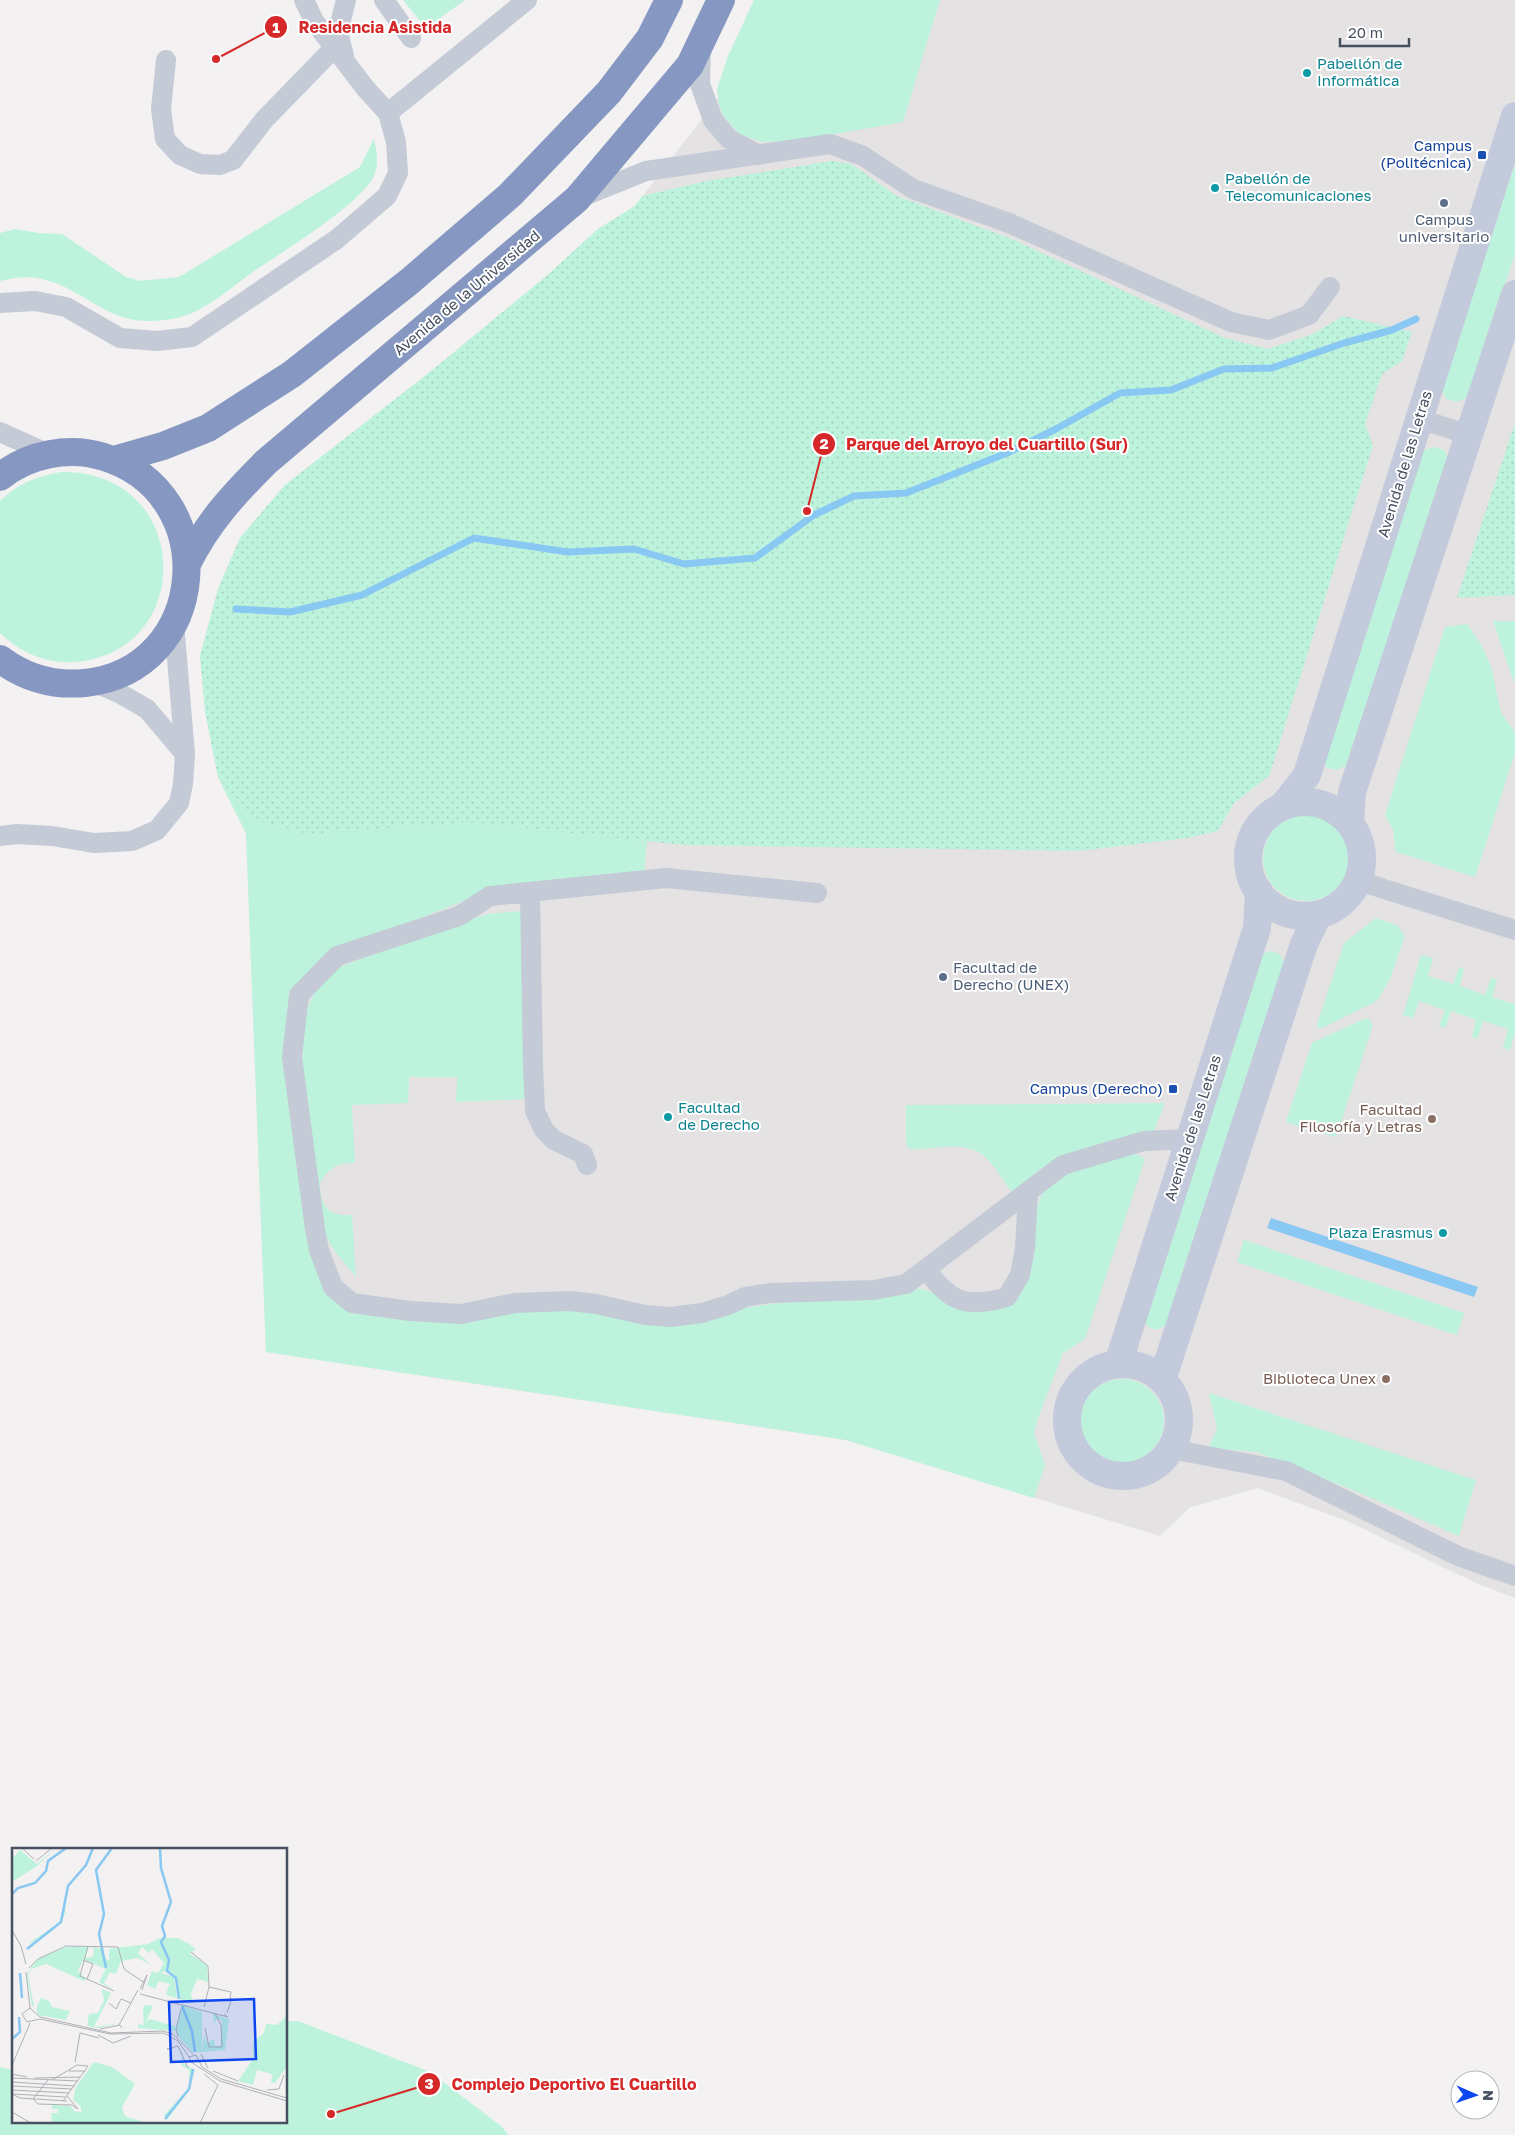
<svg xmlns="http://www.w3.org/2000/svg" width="1515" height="2135" font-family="'Golos Text',sans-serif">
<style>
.education{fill:#e4e2e3}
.green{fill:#bdf3dc}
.park{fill:url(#park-dots)}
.water{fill:#88c8f2}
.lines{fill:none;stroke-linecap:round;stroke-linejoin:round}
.stream{stroke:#88c8f2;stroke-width:7}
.street{stroke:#c4cad6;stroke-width:20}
.secondary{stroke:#c3cadb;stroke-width:28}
.highway{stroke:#8698c2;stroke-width:28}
.culture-dot{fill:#0f9aa8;stroke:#fff;stroke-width:2}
.transit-dot{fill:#1a4fb4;stroke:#fff;stroke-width:2}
.service-dot{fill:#5c6f8a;stroke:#fff;stroke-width:2}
.education-dot{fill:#8d6e63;stroke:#fff;stroke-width:2}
.labels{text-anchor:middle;stroke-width:4;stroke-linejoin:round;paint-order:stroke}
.culture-label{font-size:15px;fill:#0d838f;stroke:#fff;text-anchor:start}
.transit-label{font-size:15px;fill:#164399;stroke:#fff;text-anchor:end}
.service-label{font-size:15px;fill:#4e5e75;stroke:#fff}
.street-label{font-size:15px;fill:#475060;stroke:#fff}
.education-label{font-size:15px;fill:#785e54;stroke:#fff;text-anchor:end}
.inset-river{fill:none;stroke:#88c8f2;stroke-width:2.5}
.inset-road{fill:none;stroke:#aeb1b7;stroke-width:1}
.view{fill:#0d46f1;fill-opacity:0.15;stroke:#0d46f1;stroke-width:2.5}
.inset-edge{fill:none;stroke:#475060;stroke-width:2.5}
.leader{fill:none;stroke:#d62828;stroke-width:2}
.callout-dot{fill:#d62828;stroke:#fff;stroke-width:2}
.mark-label{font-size:15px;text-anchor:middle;font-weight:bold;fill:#fff}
.callout-label{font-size:16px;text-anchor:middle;font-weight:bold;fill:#d62828;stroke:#fff;stroke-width:4;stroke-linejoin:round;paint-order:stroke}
</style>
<defs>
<pattern id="park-dots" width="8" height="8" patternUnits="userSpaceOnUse" patternTransform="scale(1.25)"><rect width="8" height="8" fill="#bdf3dc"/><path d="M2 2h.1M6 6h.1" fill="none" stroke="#a4d2bf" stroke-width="1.8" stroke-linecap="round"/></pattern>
</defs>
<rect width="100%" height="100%" fill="#f3f1f1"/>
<!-- education -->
<path class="education" d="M 773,0 L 1515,0 L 1515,1598 L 1478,1584 L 1347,1521 L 1257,1488 L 1189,1508 L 1160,1536 L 846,1440 L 266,1352 L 246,833 L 218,777 L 205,711 L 200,656 L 218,589 L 240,538 L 285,485 L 430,372 L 550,273 L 598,229 L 635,206 L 750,56 Z"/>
<!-- green -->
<path class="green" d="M 403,0 L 465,0 L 426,28 Z
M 754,0 L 940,0 L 903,122 L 796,141 L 762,142 L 739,134 L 724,117 L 719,105 L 717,89 L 728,56 Z
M 374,139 C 377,150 379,164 374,176 C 360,205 282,252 253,272 C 236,284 219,299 200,309 C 183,319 164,321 145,321 C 91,319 65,262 0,281 L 0,233 L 15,229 L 39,233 L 62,234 L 126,277 L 140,281 L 179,277 L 360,167 Z
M 1515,163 L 1515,254 L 1468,397 L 1457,402 L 1446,399 L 1442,391 Z
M 1434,447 L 1444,450 L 1448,459 L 1348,765 L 1336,770 L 1327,768 L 1323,758 L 1423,451 Z
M 61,472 C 193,470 197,653 75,662 C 46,664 21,653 0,633 L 0,501 C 17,484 37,476 61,472 Z
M 1493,621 L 1515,621 L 1515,682 L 1514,682 Z
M 1467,624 L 1481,644 L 1491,666 L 1501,713 L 1515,732 L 1515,753 L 1475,877 L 1396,852 L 1393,830 L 1385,815 L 1445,627 Z
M 218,777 L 253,819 L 308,834 L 469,822 L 647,841 L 644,874 L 494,889 L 334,952 L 291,997 L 326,1270 L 367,1309 L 512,1304 L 708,1313 L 808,1299 L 922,1289 L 933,1293 L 1003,1305 L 1042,1194 C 1063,1166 1101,1161 1133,1152 L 1145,1159 L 1085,1339 L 1063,1353 L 1037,1421 L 1034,1433 L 1045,1465 L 1034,1498 L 846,1440 L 266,1352 L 246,833 Z
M1263 858a43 43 0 1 1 86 0a43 43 0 1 1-86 0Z
M 522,911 L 529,1099 L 456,1102 L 457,1077 L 409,1077 L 408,1103 L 352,1105 L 355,1163 C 337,1163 329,1168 320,1183 C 320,1207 328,1216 352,1215 L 356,1277 L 337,1254 L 322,1231 L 302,1065 L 305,1013 L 317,987 L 340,967 L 450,925 L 489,914 Z
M 1376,918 L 1398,926 L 1405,936 L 1390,979 L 1379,998 L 1373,1003 L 1322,1028 L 1318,1028 L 1317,1025 L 1344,943 Z
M 1270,951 L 1280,954 L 1284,963 L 1169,1324 L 1157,1330 L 1148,1327 L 1144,1318 L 1259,955 Z
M 1421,955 L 1433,958 L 1428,976 L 1453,984 L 1459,967 L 1464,969 L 1460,986 L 1485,995 L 1491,978 L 1497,980 L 1492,997 L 1515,1004 L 1515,1033 L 1510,1050 L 1503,1048 L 1508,1029 L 1483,1021 L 1477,1039 L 1472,1037 L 1476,1020 L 1451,1011 L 1445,1028 L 1439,1026 L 1445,1010 L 1419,1001 L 1413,1018 L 1403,1015 Z
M 1364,1019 L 1369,1019 L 1372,1024 L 1372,1028 L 1336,1137 L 1286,1122 L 1312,1043 Z
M 1165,1103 L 1154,1131 L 1061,1157 L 1038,1171 L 1012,1192 C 1003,1181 994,1164 983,1155 C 966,1141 934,1149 914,1149 L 908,1148 L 906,1142 L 906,1105 Z
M 1244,1240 L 1464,1313 L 1457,1335 L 1237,1262 Z
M1080 1421a42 42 0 1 1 84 0a42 42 0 1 1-84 0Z
M 1209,1393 L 1476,1480 L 1459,1536 L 1360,1493 L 1257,1452 L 1208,1448 L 1217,1429 Z
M 286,2021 L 298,2021 L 430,2072 L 501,2126 L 509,2135 L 0,2135 L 0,2067 L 14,2070 L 14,2121 L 286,2121 Z"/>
<!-- park -->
<path class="park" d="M 832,161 L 851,164 L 897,196 L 1014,240 L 1225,338 L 1268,349 L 1311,335 L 1343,316 L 1412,332 L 1402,361 L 1382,374 L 1365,424 L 1373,445 L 1269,776 L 1234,803 L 1218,831 L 1187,838 L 1079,851 L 684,845 L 469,822 L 308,834 L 253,819 L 218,777 L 205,711 L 200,656 L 218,589 L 240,538 L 285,485 L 430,372 L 550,273 L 598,229 L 635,206 L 642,196 L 707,181 Z
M 1515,423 L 1515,595 L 1457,598 Z"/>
<!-- water -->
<path class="water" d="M 1271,1218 L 1478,1287 L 1474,1297 L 1267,1228 Z"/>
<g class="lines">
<!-- stream -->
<path class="stream" d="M 236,609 L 290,612 L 362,595 L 474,538 L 568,552 L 634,549 L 684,564 L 755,558 L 814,515 L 854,496 L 906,493 L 1007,453 L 1054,430 L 1120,393 L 1171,390 L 1224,369 L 1272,368 L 1344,343 L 1392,330 L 1416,319"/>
<!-- street -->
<path class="street" d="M 384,0 L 411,38
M 701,48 L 700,84 L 713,120 L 729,139 L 759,155
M 344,56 L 338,32 L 346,0
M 166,60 L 161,109 L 165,139 L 180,155 L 200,164 L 220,165 L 233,160 L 264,120 L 334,48
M 388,113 L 527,0
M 579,198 L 646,171 L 830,144 L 863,156 L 913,189 L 1009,223 L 1231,322 L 1269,330 L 1309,315 L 1330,287
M 0,303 L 35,301 L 66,307 L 120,338 L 157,341 L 192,337 L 337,239 L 387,196 L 398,173 L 396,142 L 388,113 L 366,89 L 314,21 L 304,0
M 1420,419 L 1469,435
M 0,432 L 49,454
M 93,682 L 119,693 L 147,709 L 185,754
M 0,836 L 17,834 L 52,836 L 94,843 L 132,841 L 157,830 L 179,803 L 183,784 L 185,754 L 174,623
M 1358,880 L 1384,889 L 1515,930
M 530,892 L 533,1066 L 535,1111 L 544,1130 L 554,1140 L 583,1154 L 587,1165
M 817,893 L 666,878 L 490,896 L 459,916 L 337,956 L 299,995 L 292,1057 L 315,1229 L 319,1250 L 333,1287 L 352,1303 L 410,1311 L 461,1314 L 515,1303 L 570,1301 L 596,1304 L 645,1315 L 671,1317 L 702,1313 L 728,1305 L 745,1297 L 770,1293 L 874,1290 L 906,1284 L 1063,1165 L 1144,1141 L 1189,1139
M 926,1269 C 949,1302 967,1309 1007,1297 L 1020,1275 L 1025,1248 L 1028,1192
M 1171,1449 L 1286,1471 L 1458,1556 L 1515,1576"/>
<!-- secondary -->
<path class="secondary" d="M1248 859a57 57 0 1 1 114 0a57 57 0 1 1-114 0Z
M 1283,806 L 1307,775 L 1515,116
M 1350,824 L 1352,792 L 1515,294
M1067 1420a56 56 0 1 1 112 0a56 56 0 1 1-112 0Z
M 1118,1364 L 1257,928 L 1259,891
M 1162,1380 L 1304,944 L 1318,915"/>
<!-- highway -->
<path class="highway" d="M 114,460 L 163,446 L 208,428 L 292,374 L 410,281 L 510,195 L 609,92 L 650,38 L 669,0
M 0,477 C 28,454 69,446 104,457 C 224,494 209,670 85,683 C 53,686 25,678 0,659
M 187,564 C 207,523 234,494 266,462 L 577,199 L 690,65 L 721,0"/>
</g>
<!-- markers -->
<g class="culture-dot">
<circle cx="1307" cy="73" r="5"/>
<circle cx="1215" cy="188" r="5"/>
<circle cx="668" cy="1117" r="5"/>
<circle cx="1443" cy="1233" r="5"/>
</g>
<g class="transit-dot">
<rect x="1477" y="150" width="10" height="10" rx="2.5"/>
<rect x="1168" y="1084" width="10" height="10" rx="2.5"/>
</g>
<g class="service-dot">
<circle cx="1444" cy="203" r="5"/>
<circle cx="943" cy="977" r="5"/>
</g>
<g class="education-dot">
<circle cx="1432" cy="1119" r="5"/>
<circle cx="1386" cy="1379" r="5"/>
</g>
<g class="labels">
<!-- culture labels -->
<g class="culture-label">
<text x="1317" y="69">Pabellón de<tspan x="1317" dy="17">Informática</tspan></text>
<text x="1225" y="184">Pabellón de<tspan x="1225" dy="17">Telecomunicaciones</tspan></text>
<text x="678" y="1113">Facultad<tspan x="678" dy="17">de Derecho</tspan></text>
<text x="1433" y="1238" text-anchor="end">Plaza Erasmus</text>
</g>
<!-- transit labels -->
<g class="transit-label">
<text x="1472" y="151">Campus<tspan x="1472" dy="17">(Politécnica)</tspan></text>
<text x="1163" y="1094">Campus (Derecho)</text>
</g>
<!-- service labels -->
<g class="service-label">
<text x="1444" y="225">Campus<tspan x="1444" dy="17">universitario</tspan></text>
<text x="953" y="973" text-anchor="start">Facultad de<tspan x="953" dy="17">Derecho (UNEX)</tspan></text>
</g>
<!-- street labels -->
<g class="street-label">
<text transform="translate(467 293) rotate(-40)" y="5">Avenida de la Universidad</text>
<text transform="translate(1405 464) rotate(-73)" y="5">Avenida de las Letras</text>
<text transform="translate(1193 1128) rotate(-72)" y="5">Avenida de las Letras</text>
</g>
<!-- education labels -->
<g class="education-label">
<text x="1422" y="1115">Facultad<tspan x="1422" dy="17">Filosofía y Letras</tspan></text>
<text x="1376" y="1384">Biblioteca Unex</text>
</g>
</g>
<!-- overview -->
<g transform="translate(12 1848)">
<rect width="275" height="275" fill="#f3f1f1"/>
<path d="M 44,0 L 25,18 L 0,34 L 0,11 L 8,2 L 25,16 ZM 54,49 L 53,65 L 48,76 L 20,95 L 14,103 L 20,93 L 47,75 ZM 147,90 L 155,112 L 149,125 L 162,129 L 165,150 L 154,147 L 157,137 L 161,137 L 147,133 L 143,141 L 135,137 L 140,123 L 146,125 L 152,115 L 140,101 L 137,105 L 130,99 L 126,105 L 139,117 L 126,110 L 109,113 L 104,126 L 98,124 L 92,135 L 102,142 L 87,134 L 94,121 L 73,112 L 73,109 L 78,110 L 82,106 L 81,99 L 91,101 L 93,110 L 97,113 L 97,101 L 136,96 ZM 54,99 L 77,99 L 66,123 L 74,131 L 72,133 L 34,116 L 19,121 L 16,127 L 22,158 L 20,159 L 15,127 L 19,119 L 26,111 ZM 90,141 L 99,145 L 82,179 L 108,175 L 87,180 L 75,178 L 77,166 L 86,165 L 92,152 ZM 29,150 L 37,153 L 40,159 L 58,163 L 54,172 L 26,167 L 24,161 ZM 201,166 L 217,171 L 213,202 L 190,204 L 192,187 L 195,195 L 202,191 L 203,198 L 209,198 L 210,172 L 205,171 L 202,176 ZM 275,167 L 275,218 L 263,235 L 259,234 L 260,226 L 245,222 L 241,237 L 226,233 L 241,211 L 241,194 L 252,185 L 254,176 L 265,177 ZM 137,171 L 163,178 L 164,183 L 126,180 L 126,176 L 132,177 ZM 166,199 L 171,206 L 171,215 L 183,222 L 177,242 L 155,272 L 152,267 L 177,240 L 177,222 L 169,217 L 170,207 Z" fill="#bdf3dc"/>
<path d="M 133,157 L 141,158 L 132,178 L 131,160 ZM 82,214 L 100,219 L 123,236 L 110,259 L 113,268 L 134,275 L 40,275 L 39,265 L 46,265 L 46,261 L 40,261 L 40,257 L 58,258 L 62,263 L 69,264 L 69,259 L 61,251 L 64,239 Z" fill="#bdf3dc"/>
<path d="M 147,90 L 165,90 L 179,97 L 184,102 L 177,105 L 195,117 L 196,134 L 185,131 L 179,146 L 181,155 L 168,151 L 163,127 L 156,122 L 149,125 L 155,112 ZM 170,157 L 190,164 L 190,204 L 180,204 L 166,188 L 164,181 ZM 275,168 L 275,218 L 263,235 L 261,234 L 270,203 L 264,188 Z" fill="#bdf3dc"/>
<path class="inset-river" d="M 148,0 L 149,20 L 159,54 L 150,78 L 153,88 L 149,94 L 157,112 L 155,123 L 164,130 L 167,151M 0,46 L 6,40 L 23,35 L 34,23 L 36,13 L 54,0M 15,101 L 49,74 L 56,38 L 74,17 L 81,0M 94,120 L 87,86 L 92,66 L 84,22 L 100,0M 8,125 L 10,150M 170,158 L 180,183 L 183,204M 0,191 L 8,184 L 7,169M 153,271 L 177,241 L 181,221"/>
<path class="inset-road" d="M 10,0 L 22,11M 24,13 L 40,0M 0,82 L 9,98 L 14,116M 76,98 L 68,128 L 102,143M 181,106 L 179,104 L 196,118 L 197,139 L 192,159M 71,112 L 81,116 L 75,131M 17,120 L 26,111 L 54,98 L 106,99 L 112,121 L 133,135M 14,124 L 18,160M 197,139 L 219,144 L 218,151M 128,141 L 135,127M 130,142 L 135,127M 128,146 L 216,169 L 212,166M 97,155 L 104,161 L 109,151 L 119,155M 215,165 L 220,150M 107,177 L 126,142M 193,180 L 197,199 L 210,199 L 209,177 L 203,165M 88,181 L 108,177 L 110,180M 86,187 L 101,195 L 119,188M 166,189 L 164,181 L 169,161M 161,200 L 155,201 L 166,198 L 176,220M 189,206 L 196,220M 177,209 L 166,193 L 152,185 L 98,186 L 28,171 L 15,174 L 10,166 L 18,160 L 28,169 L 99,185 L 151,183 L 161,186 L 181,206M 63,214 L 68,185 L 87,190M 1,215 L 18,175M 57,223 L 73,223M 201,223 L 226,233M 0,226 L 15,229M 0,230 L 66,233M 23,230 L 68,229M 36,232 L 21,251 L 26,256 L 60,257M 40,232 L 65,217 L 76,218 L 51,253M 0,234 L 63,238M 0,238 L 60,241M 0,242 L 57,245M 255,242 L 267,241 L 272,227M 0,246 L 8,250 L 55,253M 1,246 L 53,249M 55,248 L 66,261 L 60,257M 275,250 L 209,231 L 190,219 L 184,207 L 177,209 L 179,214 L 208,233 L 275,253M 0,264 L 19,275M 188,275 L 206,237 L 192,226"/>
<path class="view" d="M 242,151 L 244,211 L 159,214 L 157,154 Z"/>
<rect width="275" height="275" class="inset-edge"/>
</g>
<!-- callouts -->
<path class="leader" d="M216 59L276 27M807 511L824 444M331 2114L429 2084"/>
<g class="callout-dot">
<circle cx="216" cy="59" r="5"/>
<circle cx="807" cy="511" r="5"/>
<circle cx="331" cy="2114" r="5"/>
<circle cx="276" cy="27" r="12"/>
<circle cx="824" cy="444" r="12"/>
<circle cx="429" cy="2084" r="12"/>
</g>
<g class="mark-label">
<text x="276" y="33">1</text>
<text x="824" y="449">2</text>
<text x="429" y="2089">3</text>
</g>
<g class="callout-label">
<text x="375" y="33">Residencia Asistida</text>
<text x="987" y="450">Parque del Arroyo del Cuartillo (Sur)</text>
<text x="574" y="2090">Complejo Deportivo El Cuartillo</text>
</g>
<!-- north arrow -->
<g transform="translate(1475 2095) rotate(92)"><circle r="24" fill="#ffffff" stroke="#b5b9bf"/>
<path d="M0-4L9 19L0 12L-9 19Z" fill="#0d46f1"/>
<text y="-8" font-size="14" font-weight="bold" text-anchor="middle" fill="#475060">N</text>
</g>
<!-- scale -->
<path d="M1340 38v8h69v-8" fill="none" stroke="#475060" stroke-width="2.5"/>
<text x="1348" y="38" font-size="15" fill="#475060" stroke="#ffffff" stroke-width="4" paint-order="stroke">20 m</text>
</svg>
